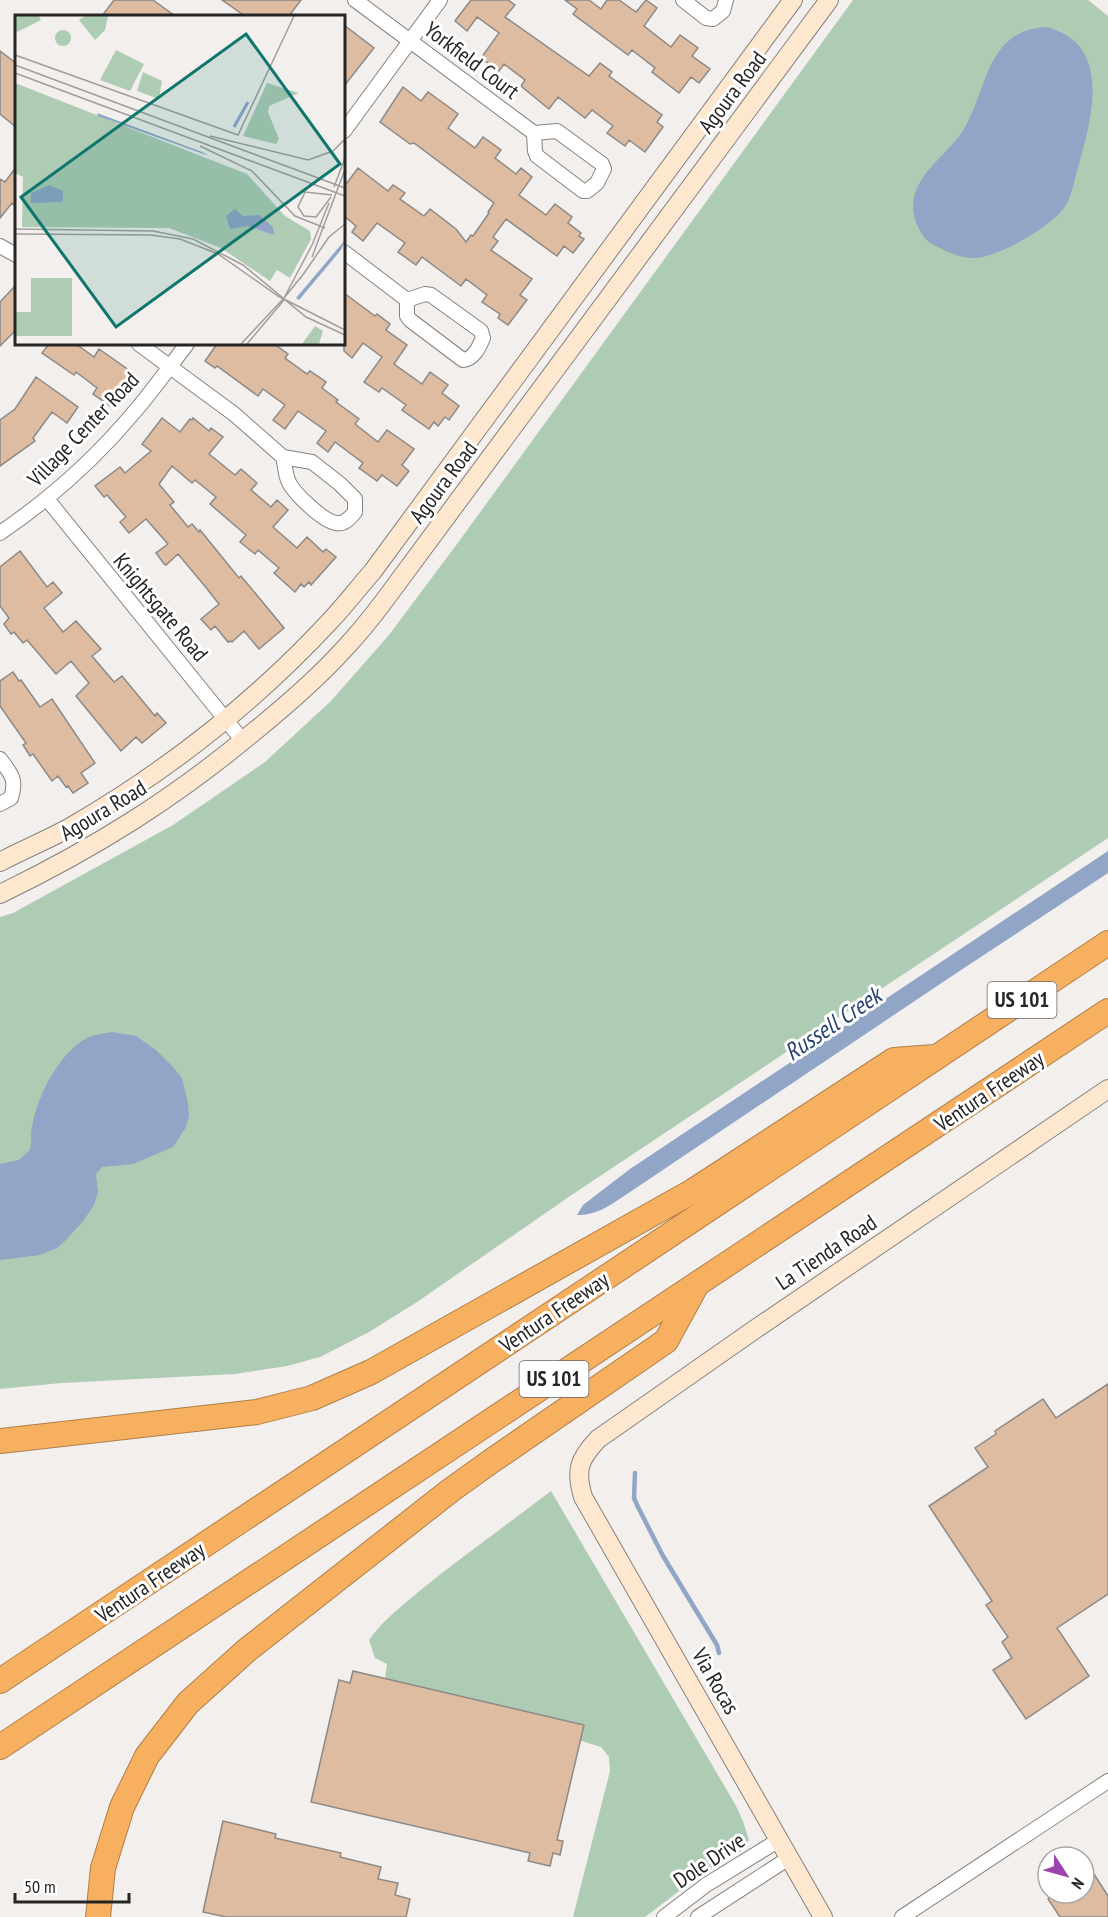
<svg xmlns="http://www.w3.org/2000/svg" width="1108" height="1917" font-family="'PT Sans Narrow',sans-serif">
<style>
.green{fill:#aecbb4}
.water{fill:#91a5c7}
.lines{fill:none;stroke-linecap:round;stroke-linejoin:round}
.stream{stroke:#91a5c7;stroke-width:4.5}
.building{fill:#debca1;stroke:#8c8986;stroke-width:1.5}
.street-casing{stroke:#85827f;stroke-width:16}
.secondary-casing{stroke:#85827f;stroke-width:20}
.highway-casing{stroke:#ae7f4a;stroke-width:26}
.street{stroke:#fff;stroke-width:14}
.secondary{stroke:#fde7cf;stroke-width:18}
.highway{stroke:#f7b05f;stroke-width:24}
.labels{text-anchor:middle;stroke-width:6;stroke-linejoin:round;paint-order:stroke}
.shield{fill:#fff;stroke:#686666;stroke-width:1.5}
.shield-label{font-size:21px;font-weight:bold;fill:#272524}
.street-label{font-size:22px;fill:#272524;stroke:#fff}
.water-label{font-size:24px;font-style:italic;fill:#294370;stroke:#fff}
.inset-river{fill:none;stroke:#91a5c7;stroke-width:3}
.inset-road{fill:none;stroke:#a19e9c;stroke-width:1.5}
.view{fill:#0f766e;fill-opacity:0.15;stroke:#0f766e;stroke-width:3}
.inset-edge{fill:none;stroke:#272524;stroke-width:3}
</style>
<rect width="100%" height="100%" fill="#f2efec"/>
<!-- green -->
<path class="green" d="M 853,0 L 1088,0 L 1108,16 L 1108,838 L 573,1194 L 417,1302 L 369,1332 L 320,1357 L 287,1366 L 235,1374 L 61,1383 L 0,1389 L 0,917 L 13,913 L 173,825 L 265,762 L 331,701 L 389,635 L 457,544 Z
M 551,1491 L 735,1804 L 743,1821 L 749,1840 L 741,1851 L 700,1875 L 645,1917 L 573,1917 L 610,1771 L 609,1757 L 601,1747 L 385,1679 L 387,1664 L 375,1658 L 369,1640 C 383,1620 403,1605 422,1589 C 464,1555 508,1524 551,1491 Z"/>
<!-- water -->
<path class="water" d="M 1047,27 C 1056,30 1064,33 1072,39 C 1107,68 1089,127 1079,164 C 1075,176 1073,192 1067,203 C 1056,225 1000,256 976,258 C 961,259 942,250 929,242 C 923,237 917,227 915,219 C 904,181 944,159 962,132 C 989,90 984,30 1047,27 Z
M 1108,851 L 1108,873 L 952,976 L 627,1194 C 612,1204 596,1216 577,1215 L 583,1205 L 630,1169 Z
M 112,1032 L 136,1036 L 156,1050 L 173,1067 L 182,1078 L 188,1103 L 189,1116 L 186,1127 L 173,1147 L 133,1164 L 102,1167 L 96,1174 L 98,1192 L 94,1205 L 84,1220 L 66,1240 L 57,1248 L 40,1255 L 0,1260 L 0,1164 L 19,1160 L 30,1150 C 32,1142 30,1134 32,1127 C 37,1097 58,1055 85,1039 C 93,1034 103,1034 112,1032 Z"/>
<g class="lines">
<!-- stream -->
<path class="stream" d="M 635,1473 L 634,1498 L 638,1507 L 663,1556 L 717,1645 L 719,1653"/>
</g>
<!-- building -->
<path class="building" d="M 114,0 L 153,0 L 175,16 L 102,16 Z
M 222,0 L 301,0 L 289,16 L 245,16 Z
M 471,0 L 508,0 L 515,5 L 505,17 L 589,76 L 600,63 L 612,72 L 609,76 L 662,115 L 657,122 L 663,127 L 645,152 L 629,140 L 625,146 L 607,133 L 613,126 L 592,110 L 585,118 L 558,97 L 549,109 L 521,86 L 525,80 L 504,64 L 499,71 L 481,58 L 499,33 L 477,17 L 467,31 L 455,21 Z
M 565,0 L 589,0 L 601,9 L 607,0 L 619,0 L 636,12 L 646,0 L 657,8 L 644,26 L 671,47 L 680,35 L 698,48 L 692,56 L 710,69 L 699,83 L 691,77 L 679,93 L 652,72 L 655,68 L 632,50 L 628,55 L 573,14 L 577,9 Z
M 344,25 L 374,48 L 344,86 Z
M 0,51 L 16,63 L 16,127 L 0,114 Z
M 403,87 L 421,101 L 428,92 L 457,113 L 458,114 L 448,128 L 475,148 L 483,137 L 501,150 L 495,158 L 516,174 L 521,168 L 532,177 L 519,195 L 546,215 L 555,204 L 572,217 L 568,223 L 581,233 L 579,236 L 584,239 L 573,253 L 564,246 L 557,256 L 506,219 L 493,237 L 498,241 L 491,250 L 532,279 L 520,295 L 527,300 L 508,325 L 498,318 L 500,314 L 482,302 L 487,295 L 466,279 L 461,286 L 422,257 L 416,265 L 398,252 L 405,243 L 377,223 L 363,241 L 352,232 L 356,226 L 344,216 L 344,187 L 358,168 L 388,191 L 393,185 L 405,193 L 400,199 L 424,216 L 430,209 L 456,229 L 466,242 L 471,235 L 473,236 L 489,213 L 488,212 L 494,203 L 414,143 L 410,144 L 380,122 Z
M 16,167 L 16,207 L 12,203 L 0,218 L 0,179 L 5,182 Z
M 16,285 L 16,330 L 0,346 L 0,302 Z
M 344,293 L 375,316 L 377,314 L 390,324 L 386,330 L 407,345 L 394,364 L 422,384 L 430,372 L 448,385 L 442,393 L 459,406 L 449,420 L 445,417 L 438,426 L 434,422 L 429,429 L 402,410 L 406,405 L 382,388 L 379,392 L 364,382 L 382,357 L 363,343 L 352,358 L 344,351 Z
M 49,344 L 76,344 L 94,357 L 99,349 L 133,373 L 110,406 L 93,394 L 97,388 L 76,372 L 74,375 L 42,353 Z
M 217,344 L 274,344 L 288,354 L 285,358 L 307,374 L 310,371 L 326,382 L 322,388 L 338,400 L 336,402 L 359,419 L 355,424 L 378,442 L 387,430 L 414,449 L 402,465 L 409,471 L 397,486 L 382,475 L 377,481 L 359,468 L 363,463 L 335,442 L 328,452 L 317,443 L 326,431 L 298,411 L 285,429 L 273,420 L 285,405 L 263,389 L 258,396 L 217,366 L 215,368 L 205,361 Z
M 36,377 L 78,407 L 67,423 L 52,412 L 33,438 L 35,441 L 0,466 L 0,420 L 15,409 Z
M 162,418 L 180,432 L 190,419 L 192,420 L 193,418 L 209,431 L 211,428 L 223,437 L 209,454 L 235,475 L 241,469 L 257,483 L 251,490 L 271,507 L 277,500 L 288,510 L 273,527 L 297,548 L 307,537 L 323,552 L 326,549 L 336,557 L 311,585 L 309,582 L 304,587 L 301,584 L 295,592 L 274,573 L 279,568 L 258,550 L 255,554 L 240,542 L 246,535 L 210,504 L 216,497 L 195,480 L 192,483 L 172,466 L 159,484 L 174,502 L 170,505 L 188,527 L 192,524 L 199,532 L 200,530 L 239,578 L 241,576 L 284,628 L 259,649 L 244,631 L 232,642 L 231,641 L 228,642 L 215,626 L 211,630 L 201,619 L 219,604 L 204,585 L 178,554 L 166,565 L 164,564 L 156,553 L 168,544 L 146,519 L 129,533 L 120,522 L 126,517 L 107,495 L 104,497 L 95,486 L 120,467 L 125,473 L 151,451 L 142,444 Z
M 20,551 L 47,587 L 53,582 L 62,593 L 44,608 L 63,632 L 76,621 L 101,649 L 92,656 L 114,682 L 122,676 L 155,716 L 157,713 L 166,723 L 142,743 L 136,737 L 121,751 L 76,696 L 89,683 L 71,661 L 56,674 L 27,640 L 23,643 L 14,632 L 11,634 L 4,624 L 9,618 L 0,606 L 0,567 Z
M 13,672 L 19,681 L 21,680 L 40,707 L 52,699 L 95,763 L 81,773 L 88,783 L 73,793 L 68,786 L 66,787 L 58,776 L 52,781 L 33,754 L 30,756 L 23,745 L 26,743 L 0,706 L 0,681 Z
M 1108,1384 L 1108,1594 L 1057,1628 L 1089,1676 L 1026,1719 L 993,1670 L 1012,1658 L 1002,1642 L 1008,1637 L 986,1605 L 992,1601 L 929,1506 L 988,1467 L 975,1448 L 996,1434 L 995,1431 L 1043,1399 L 1056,1418 Z
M 353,1671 L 584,1725 L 557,1840 L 563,1841 L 560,1855 L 553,1853 L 550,1866 L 528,1861 L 530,1853 L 311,1802 L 339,1680 L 350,1683 Z
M 223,1821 L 276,1834 L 275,1838 L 341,1853 L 340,1857 L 381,1867 L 378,1879 L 398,1883 L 395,1895 L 410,1899 L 406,1917 L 226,1917 L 203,1912 Z
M 1092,1871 L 1108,1896 L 1108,1917 L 1060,1917 L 1048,1899 L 1051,1897 L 1048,1893 L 1084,1893 L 1084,1875 Z"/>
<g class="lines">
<defs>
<path id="street" d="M 355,0 L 534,133 L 557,131 L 602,164 L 604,169 L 597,183 L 587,191 L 583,191 L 537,156 L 535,151 L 534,133
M 683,0 L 706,18 L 713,19 L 723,11 L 726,0
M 344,131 L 440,0
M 0,246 L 16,255
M 344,252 L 407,300
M 425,294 L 431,295 L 481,331 L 483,338 C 479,347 474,359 463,360 L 410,320 L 407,316 L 407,300 Z
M 139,344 L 234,414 L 283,457 L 312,462 L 340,484 L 355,499 L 355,512 C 350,518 344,525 336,523 C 323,521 292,492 288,480 C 285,473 285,464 283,457
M 47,499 L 243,741
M 0,533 C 50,499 97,457 136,410 C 154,389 170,366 187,344
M 0,759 C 11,774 17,779 11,798 L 0,804
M 664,1917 L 706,1885 L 779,1840
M 698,1917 L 789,1858
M 902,1917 L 1108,1781"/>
<path id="secondary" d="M 0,862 C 24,849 50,839 74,825 C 168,770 257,700 331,620 C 346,604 359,587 373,571 L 793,0
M 0,894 C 95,848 175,798 256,730 C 288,704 319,677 346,647 C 360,632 372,617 384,601 L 829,0
M 823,1917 L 583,1497 C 575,1470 579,1459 598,1439 L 754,1330 L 1108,1089"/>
<path id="highway" d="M 0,1441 L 257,1412 L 312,1398 L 371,1372 L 693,1191 L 894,1060 L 934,1057
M 0,1681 L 1108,943
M 0,1747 L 1108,1011
M 98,1917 L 103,1868 L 122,1807 L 147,1756 L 188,1703 L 247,1650 L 451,1490 L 490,1462 L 666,1341 L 695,1288"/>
</defs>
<!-- street casing -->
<use href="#street" class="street-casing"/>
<!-- secondary casing -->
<use href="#secondary" class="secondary-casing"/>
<!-- highway casing -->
<use href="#highway" class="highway-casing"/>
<!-- street -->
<use href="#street" class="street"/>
<!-- secondary -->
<use href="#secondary" class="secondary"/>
<!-- highway -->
<use href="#highway" class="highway"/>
</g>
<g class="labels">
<!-- shield labels -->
<g class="shield">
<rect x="987.5" y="982" width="69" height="36" rx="4.5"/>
<rect x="519.5" y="1361" width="69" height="36" rx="4.5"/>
</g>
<g class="shield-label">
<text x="1022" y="1007">US 101</text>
<text x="554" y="1386">US 101</text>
</g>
<!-- street labels -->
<g class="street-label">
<text transform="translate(472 60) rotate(37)" y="8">Yorkfield Court</text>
<text transform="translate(732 92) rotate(-53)" y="8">Agoura Road</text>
<text transform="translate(83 429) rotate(-46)" y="8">Village Center Road</text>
<text transform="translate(443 482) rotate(-53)" y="8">Agoura Road</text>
<text transform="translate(161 607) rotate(50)" y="8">Knightsgate Road</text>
<text transform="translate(103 810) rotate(-31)" y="8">Agoura Road</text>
<text transform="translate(989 1091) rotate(-34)" y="8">Ventura Freeway</text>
<text transform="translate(826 1252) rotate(-34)" y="8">La Tienda Road</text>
<text transform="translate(554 1312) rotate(-34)" y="8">Ventura Freeway</text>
<text transform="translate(150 1582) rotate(-34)" y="8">Ventura Freeway</text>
<text transform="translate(716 1681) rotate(60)" y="8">Via Rocas</text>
<text transform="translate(709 1860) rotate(-34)" y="8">Dole Drive</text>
</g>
<!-- water labels -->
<g class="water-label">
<text transform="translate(833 1024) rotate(-34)" y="8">Russell Creek</text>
</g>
</g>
<!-- overview -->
<g transform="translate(15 15)">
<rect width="330" height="330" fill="#f2efec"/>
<path d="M 0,1 L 24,1 L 26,5 L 0,18 ZM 70,1 L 93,1 L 90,15 L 80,25 L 64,5 ZM40 23a8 8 0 1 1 16 0a8 8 0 1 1-16 0ZM 101,35 L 129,49 L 115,76 L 85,65 ZM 128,57 L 147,66 L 144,84 L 122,76 ZM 0,68 L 232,159 L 270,201 L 295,216 L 296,224 L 275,263 L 262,255 L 255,266 L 206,233 L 154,213 L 7,212 L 8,162 L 0,158 ZM 252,68 L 284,78 L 254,91 L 253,97 L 264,124 L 261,129 L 228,121 ZM 16,263 L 57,263 L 57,321 L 0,321 L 0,297 L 16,297 ZM 300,311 L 308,316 L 304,329 L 287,329 Z" fill="#aecbb4"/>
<path d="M 82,98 L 187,137 L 194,141 L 83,101 ZM 34,170 L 48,176 L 48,187 L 16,188 L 16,178 ZM 220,194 L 228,201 L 244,200 L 258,212 L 259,220 L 233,211 L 215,214 L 211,201 ZM 330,225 L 326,235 L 284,285 L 281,283 Z" fill="#91a5c7"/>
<path class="inset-river" d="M 219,112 L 233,87"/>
<path class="inset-road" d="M 0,40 L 223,120 L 279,1M 0,50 L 330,173M 0,58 L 330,181M 195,121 L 293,145 L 318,136 L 330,124M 185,131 L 237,156 L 280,201 L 310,213M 319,172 L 330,143M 316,182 L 301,202 L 289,201 L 283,192 L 290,177 L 317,180M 0,214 L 138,216 L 178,224 L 228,250 L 291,302 L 330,320M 0,219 L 136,220 L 165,224 L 203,239 L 263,281 L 330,315M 297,242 L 329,157M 285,264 L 314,222 L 330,209M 269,283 L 297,230 L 314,188M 269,283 L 286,262M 226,329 L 268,284M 232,329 L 269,285"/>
<path class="view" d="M 231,19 L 325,149 L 101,312 L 6,182 Z"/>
<rect width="330" height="330" class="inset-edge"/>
</g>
<!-- north arrow -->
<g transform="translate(1066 1875) rotate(126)"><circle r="28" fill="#ffffff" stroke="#a9a8a7" stroke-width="1.5"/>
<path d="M0-4.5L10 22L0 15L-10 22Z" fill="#9d43ae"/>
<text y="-9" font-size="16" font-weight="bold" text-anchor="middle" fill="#272524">N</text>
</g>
<!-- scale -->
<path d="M15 1893v9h114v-9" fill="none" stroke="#272524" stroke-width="3"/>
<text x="24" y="1893" font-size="18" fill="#272524" stroke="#ffffff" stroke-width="4.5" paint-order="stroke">50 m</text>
</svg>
